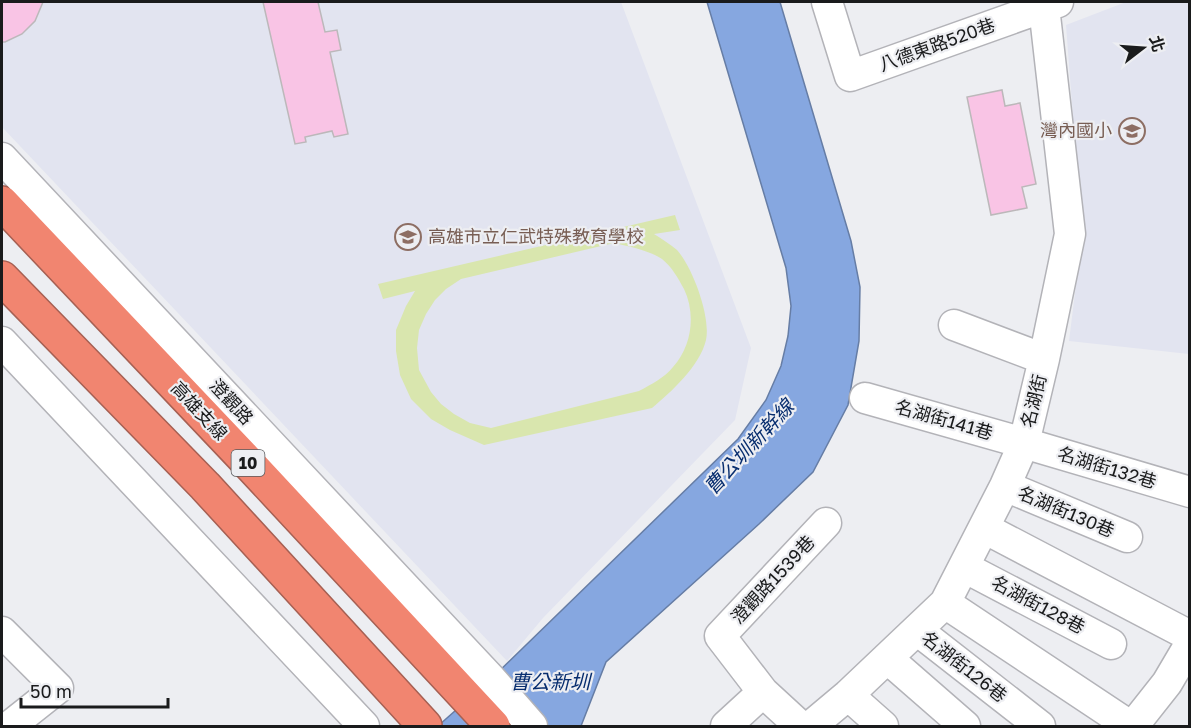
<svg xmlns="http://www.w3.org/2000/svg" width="1191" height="728" font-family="'Golos Text','Noto Sans TC',sans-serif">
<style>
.built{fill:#e2e4f0}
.green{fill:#d9e6ae;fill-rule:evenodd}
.water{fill:#86a7e0;stroke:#667da5;stroke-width:1.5}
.building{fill:#f9c4e5;stroke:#bcb8ba;stroke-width:1.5}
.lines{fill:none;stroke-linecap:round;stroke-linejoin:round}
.minor-casing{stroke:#b3b3b8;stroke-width:33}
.highway-casing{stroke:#a66053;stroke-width:36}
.minor{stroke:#fff;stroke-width:30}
.highway{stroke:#f18570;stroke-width:33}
.labels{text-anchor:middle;stroke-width:4.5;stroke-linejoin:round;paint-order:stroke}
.shield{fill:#edeef2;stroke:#595a5c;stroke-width:1.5}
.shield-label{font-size:16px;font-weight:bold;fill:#1a1b1c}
.street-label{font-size:18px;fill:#1a1b1c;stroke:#edeef2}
.education-label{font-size:18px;fill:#785e54;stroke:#edeef2;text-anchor:end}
.water-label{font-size:20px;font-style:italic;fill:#082e6f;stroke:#edeef2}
</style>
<rect width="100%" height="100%" fill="#edeef2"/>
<!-- built -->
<path class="built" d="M 2,2 L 621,2 L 751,348 L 735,420 L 543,618 L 507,661 L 2,127 Z
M 1126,2 L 1189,2 L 1189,354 L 1069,341 L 1082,237 L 1066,25 Z"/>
<!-- green -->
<path class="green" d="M 675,215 L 680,230 L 654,234 C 662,239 670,244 677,250 C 693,268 711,317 706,340 C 700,366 671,392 652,408 L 484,445 L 450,430 L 431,419 L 411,399 L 400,375 L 396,351 L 396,330 L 406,306 L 415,291 L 383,299 L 378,284 ZM 614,243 C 627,246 651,251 662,259 C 672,267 678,278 684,289 C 696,314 692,346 673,367 C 664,378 652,384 639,391 L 491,428 L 470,423 L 454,414 L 441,404 L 431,392 L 419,370 L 417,348 L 419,330 L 426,314 L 435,300 L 446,289 L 461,279 Z"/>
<!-- water -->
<path class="water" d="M 707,2 L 780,2 L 851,241 L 860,287 L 859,341 L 848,405 L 813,472 L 759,524 L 606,662 L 581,726 L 438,726 L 491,679 L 738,439 L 766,400 L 781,366 L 788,336 L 791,306 L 786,268 Z"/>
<!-- building -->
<path class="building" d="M 2,2 L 43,2 L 35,21 L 22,34 L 5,42 L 2,42 Z
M 263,2 L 318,2 L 325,32 L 337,30 L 341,50 L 330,52 L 348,134 L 334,137 L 332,131 L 305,137 L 306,142 L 295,144 Z
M 1002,90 L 1005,106 L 1020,103 L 1036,184 L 1022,187 L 1027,208 L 991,215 L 967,97 Z"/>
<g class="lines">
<defs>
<path id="minor" d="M 827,2 L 850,76 L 1058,2
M 2,158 L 491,679 L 532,726
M 954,325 L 1044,359
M 2,342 L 364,726
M 865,398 L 1024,443 L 1190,492
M 1005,486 L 1127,537
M 984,528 L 1190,636
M 964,567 L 1111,644
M 945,603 L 1130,726
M 917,630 L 1040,726
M 2,632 L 58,688 L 10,726
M 887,658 L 965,726
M 848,695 L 883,726
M 726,726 L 763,692
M 800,726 L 763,692 L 720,636 L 826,523
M 811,726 L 848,695 L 945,603 L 1005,486 L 1024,443 L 1044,359 L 1070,234 L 1044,7 L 1042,2
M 1133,726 L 1167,683 L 1190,644"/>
<path id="highway" d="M 2,203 L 242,456 L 493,726
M 2,278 L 205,486 L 425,726"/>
</defs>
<!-- minor casing -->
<use href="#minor" class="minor-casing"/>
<!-- highway casing -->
<use href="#highway" class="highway-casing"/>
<!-- minor -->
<use href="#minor" class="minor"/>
<!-- highway -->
<use href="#highway" class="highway"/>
</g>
<!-- icons -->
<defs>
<symbol id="school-ring" viewBox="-11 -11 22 22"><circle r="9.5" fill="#edeef2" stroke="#8d6e63" stroke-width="1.5"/><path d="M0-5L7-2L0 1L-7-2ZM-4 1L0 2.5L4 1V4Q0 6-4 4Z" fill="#8d6e63"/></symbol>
</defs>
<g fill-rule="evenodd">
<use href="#school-ring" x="1117" y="116" width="30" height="30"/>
<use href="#school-ring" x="393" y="222" width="30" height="30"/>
</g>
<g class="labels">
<!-- shield labels -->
<rect class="shield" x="231.5" y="450" width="33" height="26" rx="4.5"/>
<g class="shield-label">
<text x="248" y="469">10</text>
</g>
<!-- street labels -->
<g class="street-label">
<text transform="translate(937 45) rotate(-20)" y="6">八德東路520巷</text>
<text transform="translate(1034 401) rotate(-76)" y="6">名湖街</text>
<text transform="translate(231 402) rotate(47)" y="6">澄觀路</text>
<text transform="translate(199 411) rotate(47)" y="6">高雄支線</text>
<text transform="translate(944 420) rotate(16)" y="6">名湖街141巷</text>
<text transform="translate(1107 468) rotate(17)" y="6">名湖街132巷</text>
<text transform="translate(1066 512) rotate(23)" y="6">名湖街130巷</text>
<text transform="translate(773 580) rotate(-47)" y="6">澄觀路1539巷</text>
<text transform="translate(1038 605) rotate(28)" y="6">名湖街128巷</text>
<text transform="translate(964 667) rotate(38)" y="6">名湖街126巷</text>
</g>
<!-- education labels -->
<g class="education-label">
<text x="1112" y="137">灣內國小</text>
<text x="428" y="243" text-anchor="start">高雄市立仁武特殊教育學校</text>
</g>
<!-- water labels -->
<g class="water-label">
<text transform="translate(749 447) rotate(-47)" y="7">曹公圳新幹線</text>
<text x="550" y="689">曹公新圳</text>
</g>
</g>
<!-- border -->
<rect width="1191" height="728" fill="none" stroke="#1a1b1c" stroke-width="6"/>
<!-- north arrow -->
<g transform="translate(1143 48) rotate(73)" stroke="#edeef2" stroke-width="4.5" paint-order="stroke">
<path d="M0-4.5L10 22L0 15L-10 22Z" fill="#1a1b1c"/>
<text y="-9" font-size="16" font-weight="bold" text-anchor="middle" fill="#1a1b1c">北</text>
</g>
<!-- scale -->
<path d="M21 698v9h147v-9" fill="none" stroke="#1a1b1c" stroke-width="3"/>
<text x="30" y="698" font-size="18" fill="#1a1b1c" stroke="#edeef2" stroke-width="4.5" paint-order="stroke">50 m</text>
</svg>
